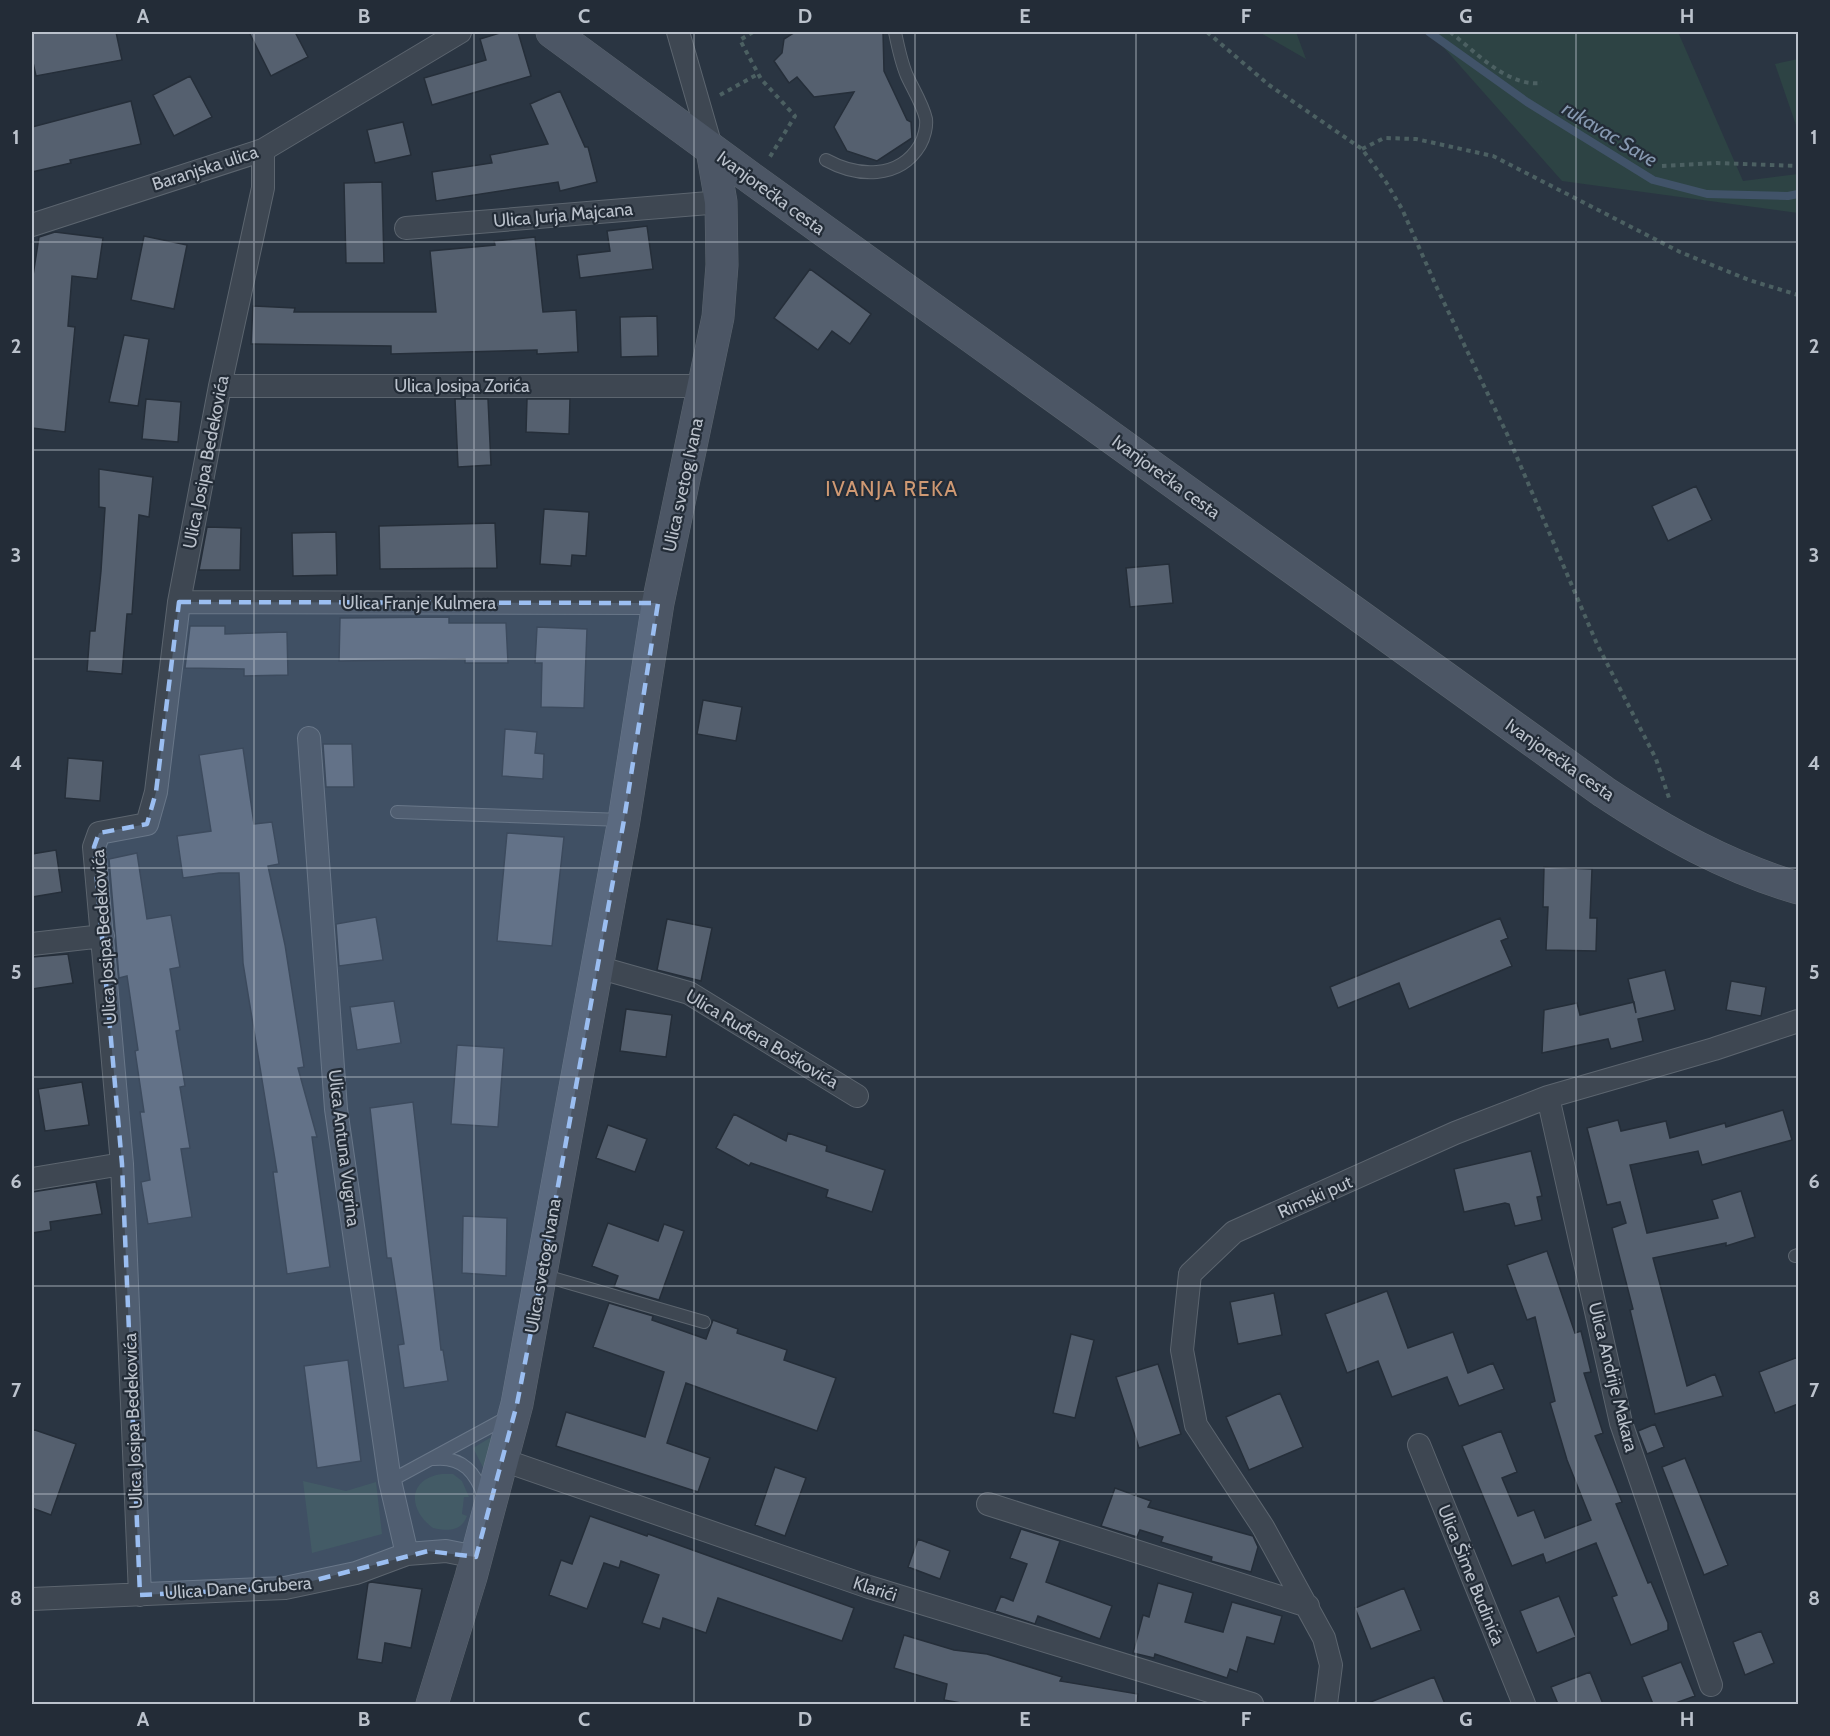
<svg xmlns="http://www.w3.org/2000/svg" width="1830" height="1736" font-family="Cabin,sans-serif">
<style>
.green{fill:#2d4344}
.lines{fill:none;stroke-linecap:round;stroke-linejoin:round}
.stream{stroke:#415369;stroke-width:8}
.building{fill:#55606f;stroke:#252e39;stroke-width:1.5}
.lane-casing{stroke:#5c656f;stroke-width:14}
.street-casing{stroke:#5c656f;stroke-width:24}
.secondary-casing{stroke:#5c656f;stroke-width:33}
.path{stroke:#4c6062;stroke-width:4;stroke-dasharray:4.5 4.5;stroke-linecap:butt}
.lane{stroke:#3e4752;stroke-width:12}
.street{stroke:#3e4752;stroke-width:22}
.secondary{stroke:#4c5665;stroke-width:32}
.marked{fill:#9bbef1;fill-opacity:0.2;stroke:#9bbef1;stroke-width:4.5;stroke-dasharray:12 8;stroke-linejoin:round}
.grid{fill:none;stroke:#bbc2cc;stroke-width:1.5;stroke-opacity:0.55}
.labels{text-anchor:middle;stroke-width:4.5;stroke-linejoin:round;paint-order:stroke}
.street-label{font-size:18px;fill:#bbc2cc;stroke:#232c37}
.water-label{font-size:20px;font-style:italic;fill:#8698b0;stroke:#232c37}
.quarter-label{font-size:21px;letter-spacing:1.5px;fill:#cf9973;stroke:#232c37}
.neatline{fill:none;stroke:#bbc2cc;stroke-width:2}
.grid-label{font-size:20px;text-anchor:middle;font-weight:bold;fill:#bbc2cc}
</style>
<rect width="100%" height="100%" fill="#2a3542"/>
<!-- green -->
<path class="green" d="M 1259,32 L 1296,32 L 1306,59 Z
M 1430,32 L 1678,32 L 1743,181 L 1798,174 L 1798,213 L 1562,181 Z
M 1798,59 L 1798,131 L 1775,64 Z
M 493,1436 L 485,1471 L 473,1448 Z
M 442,1474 L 453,1474 L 462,1481 L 469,1497 L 464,1497 L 462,1514 L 467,1516 C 461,1532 447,1531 433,1528 C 408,1510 407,1479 442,1474 Z
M 303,1481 L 346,1491 L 376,1482 L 382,1534 L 312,1553 Z"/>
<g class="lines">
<!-- stream -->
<path class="stream" d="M 1429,32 L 1527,102 L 1653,180 L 1707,194 L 1788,196 L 1798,194"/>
</g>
<!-- building -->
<path class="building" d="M 32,32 L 116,32 L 122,60 L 36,76 L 32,58 Z
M 249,32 L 295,32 L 308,57 L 271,76 Z
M 503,32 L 518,32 L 531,76 L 432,105 L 424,78 L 486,60 L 480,39 Z
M 795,32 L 883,32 L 884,71 L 907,120 L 911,122 L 912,138 L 877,161 L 847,151 L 834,127 L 854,92 L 814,97 L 797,77 L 789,83 L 774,61 L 782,53 L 784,39 Z
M 190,76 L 212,117 L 174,136 L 153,95 Z
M 560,91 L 585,147 L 588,147 L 597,182 L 560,191 L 558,182 L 436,201 L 432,172 L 492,163 L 490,155 L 548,144 L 530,104 Z
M 131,101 L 141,144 L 70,160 L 71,163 L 32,172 L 32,127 Z
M 403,122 L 411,155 L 375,163 L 367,130 Z
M 382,182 L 384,263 L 346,263 L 344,183 Z
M 647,226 L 653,269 L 580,278 L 577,255 L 610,251 L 607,231 Z
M 55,232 L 103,238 L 97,279 L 72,276 L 68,326 L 75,327 L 65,432 L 32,428 L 32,282 L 39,237 Z
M 144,236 L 187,245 L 174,309 L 131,300 Z
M 535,237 L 543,312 L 576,310 L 578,352 L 537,354 L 537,350 L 391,354 L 391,346 L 251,344 L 253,306 L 295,308 L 294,312 L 436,312 L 430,251 L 495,245 L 494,241 Z
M 810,269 L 871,314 L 850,344 L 832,331 L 818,350 L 774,318 Z
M 657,316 L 658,356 L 621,357 L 620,317 Z
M 124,335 L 149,339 L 138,406 L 109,402 Z
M 146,399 L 181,402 L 178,442 L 142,439 Z
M 455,399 L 488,399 L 491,465 L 458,467 Z
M 527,399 L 570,399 L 569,434 L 526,432 Z
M 99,469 L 153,477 L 149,517 L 139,515 L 132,614 L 127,614 L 122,674 L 87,671 L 90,631 L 95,631 L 101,571 L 105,508 L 99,507 Z
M 1696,486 L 1712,520 L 1668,541 L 1652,506 Z
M 544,509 L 589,512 L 586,556 L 572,555 L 571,566 L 540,564 Z
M 495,523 L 497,568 L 380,569 L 379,526 Z
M 207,527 L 241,528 L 240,570 L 199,570 Z
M 336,532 L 337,575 L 293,576 L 292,533 Z
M 1169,564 L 1173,603 L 1130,607 L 1126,568 Z
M 449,617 L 449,623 L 506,623 L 508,663 L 465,663 L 465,659 L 339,661 L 340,618 Z
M 190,626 L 225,626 L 225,634 L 287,632 L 288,675 L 244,676 L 244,669 L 185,668 Z
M 537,627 L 587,629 L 584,708 L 541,707 L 542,663 L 535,663 Z
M 703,700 L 742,707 L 736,741 L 697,734 Z
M 505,729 L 537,732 L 535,753 L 544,754 L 543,779 L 502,776 Z
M 323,744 L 352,744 L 354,787 L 326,787 Z
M 243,748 L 254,824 L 272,822 L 279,864 L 268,866 L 285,945 L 304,1067 L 298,1068 L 317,1137 L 312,1137 L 330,1267 L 287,1274 L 273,1172 L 277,1172 L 243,963 L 239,873 L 219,873 L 183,878 L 177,836 L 211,831 L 199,755 Z
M 68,758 L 103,761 L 100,801 L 65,798 Z
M 507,833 L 564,837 L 552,946 L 497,941 Z
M 56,850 L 62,892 L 32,897 L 32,854 Z
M 137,853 L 147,919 L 171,915 L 180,967 L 170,969 L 180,1030 L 176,1031 L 185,1086 L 180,1087 L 190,1148 L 181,1149 L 192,1217 L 148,1224 L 141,1182 L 150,1180 L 140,1112 L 144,1112 L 135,1051 L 138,1050 L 127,976 L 119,978 L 109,859 Z
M 1544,867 L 1592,869 L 1590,918 L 1597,918 L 1596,951 L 1546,950 L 1548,907 L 1543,907 Z
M 376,917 L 383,960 L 339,966 L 336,924 Z
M 1500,918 L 1508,938 L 1501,941 L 1512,966 L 1409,1009 L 1399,983 L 1338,1008 L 1330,987 Z
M 667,919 L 712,928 L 701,981 L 657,970 Z
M 68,954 L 73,983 L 32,989 L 32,957 Z
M 1665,970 L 1675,1010 L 1638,1019 L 1643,1041 L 1611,1049 L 1608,1039 L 1542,1053 L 1544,1010 L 1577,1003 L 1580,1015 L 1634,1002 L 1636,1013 L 1628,979 Z
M 1731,981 L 1766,987 L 1761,1016 L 1726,1010 Z
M 394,1001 L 401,1043 L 357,1050 L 350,1007 Z
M 626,1009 L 672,1015 L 666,1057 L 620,1051 Z
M 457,1045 L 504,1048 L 498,1127 L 451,1124 Z
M 82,1082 L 89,1125 L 45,1131 L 38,1089 Z
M 413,1102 L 441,1350 L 443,1350 L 448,1381 L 404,1388 L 398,1345 L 404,1344 L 391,1258 L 387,1258 L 370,1108 Z
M 1783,1110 L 1792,1140 L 1702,1165 L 1698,1151 L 1630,1165 L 1647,1233 L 1718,1218 L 1712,1200 L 1741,1191 L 1755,1237 L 1726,1246 L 1726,1243 L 1653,1258 L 1687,1386 L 1715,1374 L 1723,1396 L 1655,1414 L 1630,1310 L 1633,1309 L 1612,1228 L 1626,1223 L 1620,1202 L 1607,1205 L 1587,1128 L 1618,1120 L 1621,1131 L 1666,1121 L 1670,1138 L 1725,1123 L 1726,1127 Z
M 734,1114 L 786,1141 L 788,1133 L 827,1146 L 826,1151 L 885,1170 L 872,1212 L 826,1197 L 828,1190 L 751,1163 L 749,1166 L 716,1148 Z
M 608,1125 L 647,1139 L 635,1172 L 596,1158 Z
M 1531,1151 L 1542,1196 L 1537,1197 L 1542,1220 L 1515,1226 L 1509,1204 L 1505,1203 L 1464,1212 L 1454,1169 Z
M 96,1182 L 102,1214 L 50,1222 L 51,1230 L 32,1233 L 32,1192 Z
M 463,1216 L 507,1218 L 506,1276 L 462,1273 Z
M 608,1223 L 658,1241 L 664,1224 L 684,1231 L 659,1300 L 614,1287 L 618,1276 L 592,1266 Z
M 1547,1251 L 1575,1333 L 1581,1331 L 1591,1372 L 1584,1373 L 1603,1433 L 1595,1436 L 1622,1502 L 1616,1504 L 1648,1583 L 1651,1582 L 1668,1623 L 1668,1630 L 1631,1645 L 1612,1597 L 1617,1595 L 1596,1543 L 1546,1563 L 1543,1554 L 1512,1566 L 1462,1446 L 1501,1431 L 1517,1472 L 1502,1478 L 1518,1516 L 1534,1510 L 1545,1538 L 1591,1520 L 1567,1460 L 1550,1403 L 1555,1401 L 1535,1317 L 1527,1320 L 1507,1265 Z
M 1387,1291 L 1408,1348 L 1453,1332 L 1468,1373 L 1493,1363 L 1504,1389 L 1459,1406 L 1447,1377 L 1392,1397 L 1378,1361 L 1347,1373 L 1325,1314 Z
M 1274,1293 L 1282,1335 L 1238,1344 L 1230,1302 Z
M 609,1303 L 653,1316 L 652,1320 L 706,1339 L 713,1320 L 738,1329 L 737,1333 L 787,1350 L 784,1360 L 836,1378 L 817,1431 L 686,1383 L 667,1443 L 710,1458 L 698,1492 L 556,1446 L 566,1412 L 645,1437 L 664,1372 L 593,1347 Z
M 1071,1334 L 1094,1340 L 1075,1418 L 1053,1413 Z
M 1798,1357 L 1798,1404 L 1775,1413 L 1759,1372 Z
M 348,1360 L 361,1461 L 317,1468 L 304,1366 Z
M 1158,1364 L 1181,1434 L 1139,1448 L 1116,1377 Z
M 1280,1393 L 1303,1447 L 1249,1470 L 1226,1417 Z
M 1655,1424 L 1664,1447 L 1647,1454 L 1638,1431 Z
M 32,1429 L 76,1444 L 51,1515 L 32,1508 Z
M 1685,1458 L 1728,1565 L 1704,1575 L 1662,1467 Z
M 775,1467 L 806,1478 L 785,1536 L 755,1525 Z
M 1115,1488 L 1151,1501 L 1148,1507 L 1253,1536 L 1258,1547 L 1251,1572 L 1211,1561 L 1212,1557 L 1161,1542 L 1163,1537 L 1140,1530 L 1137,1537 L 1101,1526 Z
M 590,1516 L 647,1536 L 648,1534 L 854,1608 L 842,1641 L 718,1598 L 706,1633 L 663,1618 L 660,1629 L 642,1623 L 659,1575 L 621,1561 L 619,1568 L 604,1563 L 587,1609 L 549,1595 L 561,1560 L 572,1564 Z
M 1021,1529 L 1060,1541 L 1046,1582 L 1112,1606 L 1100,1639 L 1038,1616 L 1035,1624 L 995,1611 L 1001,1596 L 1013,1601 L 1027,1564 L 1010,1558 Z
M 918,1539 L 950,1551 L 940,1579 L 908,1567 Z
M 371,1582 L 422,1589 L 411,1648 L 385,1643 L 382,1663 L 357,1659 L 368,1583 Z
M 1158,1583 L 1193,1593 L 1185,1622 L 1223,1632 L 1232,1602 L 1282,1616 L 1274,1644 L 1247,1637 L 1237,1672 L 1230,1669 L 1227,1678 L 1155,1654 L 1154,1658 L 1133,1653 L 1143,1615 L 1149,1617 Z
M 1404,1588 L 1421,1630 L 1371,1649 L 1355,1608 Z
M 1559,1596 L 1576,1637 L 1537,1653 L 1520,1611 Z
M 1761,1631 L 1774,1663 L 1745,1675 L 1733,1642 Z
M 904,1635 L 954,1650 L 987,1654 L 1062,1677 L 1060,1681 L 1138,1694 L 1137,1704 L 967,1704 L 944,1700 L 947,1684 L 894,1668 Z
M 1681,1662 L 1695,1696 L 1673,1704 L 1653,1704 L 1642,1677 Z
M 1590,1672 L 1603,1704 L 1558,1704 L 1551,1687 Z
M 1434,1677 L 1445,1704 L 1368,1704 L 1368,1703 Z"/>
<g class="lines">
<defs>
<path id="lane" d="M 826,160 C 857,177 899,180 920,145 C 924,138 927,127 926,119 C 923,105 913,89 907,76 C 901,62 898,47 895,32
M 397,812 L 623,820
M 1795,1256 L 1798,1255
M 542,1275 L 704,1322
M 434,1459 C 463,1456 476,1473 485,1499
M 390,1481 L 508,1417"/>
<path id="street" d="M 678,32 L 712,150
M 32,225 L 263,150 L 460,32
M 406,228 L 721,202
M 220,386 L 704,386
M 179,602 L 658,603
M 309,738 L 336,1109 L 390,1481 L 407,1554
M 32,944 L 103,936
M 597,967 L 689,993 L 857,1096
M 1548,1097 L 1621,1423 L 1711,1685
M 32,1179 L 122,1164
M 1419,1445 L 1524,1704
M 503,1460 L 869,1587 L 1252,1704
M 988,1504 L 1308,1606
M 140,1595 L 122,1164 L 94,847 L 99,833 L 147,824 L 156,792 L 179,602 L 220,386 L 263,188 L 263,150
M 32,1599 L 285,1588 L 356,1573 L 407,1554 L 446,1551 L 476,1557
M 1326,1704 L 1331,1665 L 1324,1638 L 1263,1527 L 1196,1425 L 1182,1350 L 1190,1274 L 1234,1232 L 1455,1133 L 1548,1097 L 1714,1049 L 1798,1021"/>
<path id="secondary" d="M 552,32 L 755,181 L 1604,792 C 1666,833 1727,867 1798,888
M 432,1704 L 471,1577 L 517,1404 L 624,820 L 658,603 L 718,317 L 722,265 L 721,202 L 712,150"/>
</defs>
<!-- lane casing -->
<use href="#lane" class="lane-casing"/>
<!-- street casing -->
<use href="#street" class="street-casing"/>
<!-- secondary casing -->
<use href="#secondary" class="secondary-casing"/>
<!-- path -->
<path class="path" d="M 753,32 L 740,40 L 761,79 L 795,116 L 768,160
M 1207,32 L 1269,85 L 1362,149 L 1386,182 L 1402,209 L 1437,288 L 1507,434 L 1597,644 L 1656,759 L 1670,801
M 1450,32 C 1476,52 1507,87 1542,83
M 720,95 L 758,74
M 1362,149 L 1384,138 L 1416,139 L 1493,156 L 1680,252 L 1749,280 L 1798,295
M 1662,166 L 1717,163 L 1798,166"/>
<!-- lane -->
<use href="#lane" class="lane"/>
<!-- street -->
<use href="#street" class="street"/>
<!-- secondary -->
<use href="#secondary" class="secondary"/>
</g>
<!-- marked area -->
<path class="marked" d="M 179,602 L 658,603 L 624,820 L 542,1275 L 517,1404 L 476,1557 L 428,1551 L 285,1588 L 140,1595 L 122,1164 L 94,847 L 99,833 L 147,824 L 156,792 Z"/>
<!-- grid -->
<path class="grid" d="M 254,32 L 254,1704M 474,32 L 474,1704M 694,32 L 694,1704M 915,32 L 915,1704M 1136,32 L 1136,1704M 1356,32 L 1356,1704M 1576,32 L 1576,1704M 32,242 L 1798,242M 32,450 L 1798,450M 32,659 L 1798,659M 32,868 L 1798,868M 32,1077 L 1798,1077M 32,1286 L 1798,1286M 32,1494 L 1798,1494"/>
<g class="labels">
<!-- street labels -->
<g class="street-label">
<text transform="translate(205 168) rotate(-18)" y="6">Baranjska ulica</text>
<text transform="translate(771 193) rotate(36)" y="6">Ivanjorečka cesta</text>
<text transform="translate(563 215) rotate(-5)" y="6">Ulica Jurja Majcana</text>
<text x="462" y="392">Ulica Josipa Zorića</text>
<text transform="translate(206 462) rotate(-79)" y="6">Ulica Josipa Bedekovića</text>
<text transform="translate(1166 477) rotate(36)" y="6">Ivanjorečka cesta</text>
<text transform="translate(683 485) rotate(-78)" y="6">Ulica svetog Ivana</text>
<text x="419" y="609">Ulica Franje Kulmera</text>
<text transform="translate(1560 760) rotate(35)" y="6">Ivanjorečka cesta</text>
<text transform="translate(104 937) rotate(-94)" y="6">Ulica Josipa Bedekovića</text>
<text transform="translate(762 1039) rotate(31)" y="6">Ulica Ruđera Boškovića</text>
<text transform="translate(344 1148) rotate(83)" y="6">Ulica Antuna Vugrina</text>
<text transform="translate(1315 1197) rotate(-24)" y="6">Rimski put</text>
<text transform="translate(543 1266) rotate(-80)" y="6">Ulica svetog Ivana</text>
<text transform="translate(1613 1377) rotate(76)" y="6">Ulica Andrije Makara</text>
<text transform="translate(133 1421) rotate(-92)" y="6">Ulica Josipa Bedekovića</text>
<text transform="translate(1471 1575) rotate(68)" y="6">Ulica Šime Budinića</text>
<text transform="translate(238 1588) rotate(-4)" y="6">Ulica Dane Grubera</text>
<text transform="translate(875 1589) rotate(18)" y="6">Klarići</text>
</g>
<!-- water labels -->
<g class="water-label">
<text transform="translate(1610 134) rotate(31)" y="7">rukavac Save</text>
</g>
<!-- quarter labels -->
<g class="quarter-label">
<text x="892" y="496">IVANJA REKA</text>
</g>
</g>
<!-- border -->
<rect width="1830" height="1736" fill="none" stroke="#232c37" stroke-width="66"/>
<rect x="33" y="33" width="1764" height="1670" class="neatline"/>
<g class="grid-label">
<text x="143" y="23">A</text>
<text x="364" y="23">B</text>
<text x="584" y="23">C</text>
<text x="805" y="23">D</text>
<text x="1025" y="23">E</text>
<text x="1246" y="23">F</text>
<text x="1466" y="23">G</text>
<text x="1687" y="23">H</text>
<text x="16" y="144">1</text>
<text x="1814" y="144">1</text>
<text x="16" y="353">2</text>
<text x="1814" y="353">2</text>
<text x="16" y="562">3</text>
<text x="1814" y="562">3</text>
<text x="16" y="770">4</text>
<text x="1814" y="770">4</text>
<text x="16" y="979">5</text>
<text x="1814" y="979">5</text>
<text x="16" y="1188">6</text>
<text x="1814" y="1188">6</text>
<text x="16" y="1397">7</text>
<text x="1814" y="1397">7</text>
<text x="16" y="1605">8</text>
<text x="1814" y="1605">8</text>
<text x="143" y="1726">A</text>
<text x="364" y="1726">B</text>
<text x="584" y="1726">C</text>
<text x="805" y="1726">D</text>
<text x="1025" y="1726">E</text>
<text x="1246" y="1726">F</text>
<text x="1466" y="1726">G</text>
<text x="1687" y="1726">H</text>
</g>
</svg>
